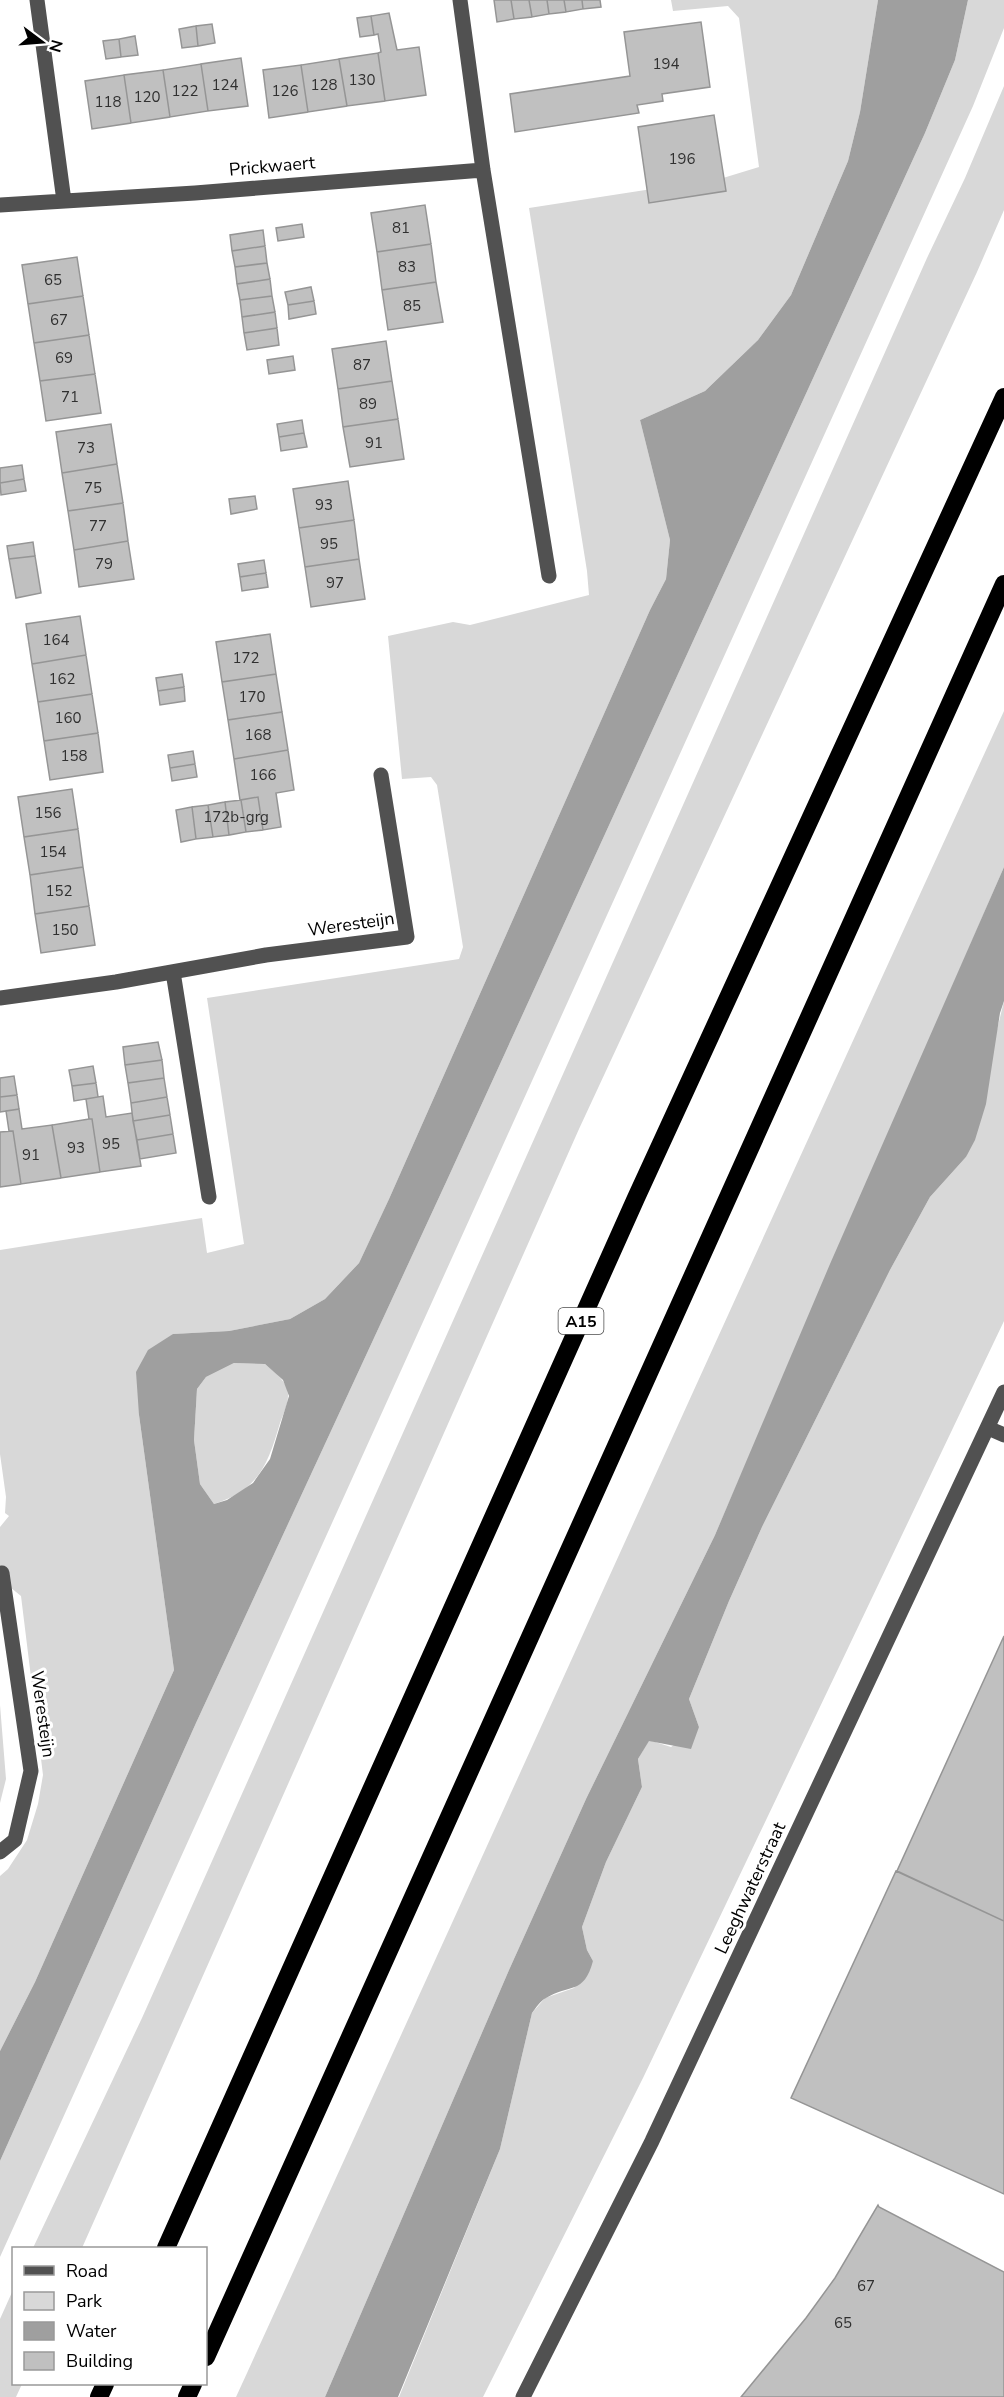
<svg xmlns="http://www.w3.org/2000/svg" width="1004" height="2397" font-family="'Nunito Sans',sans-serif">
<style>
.green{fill:#d8d8d8}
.water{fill:#9f9f9f;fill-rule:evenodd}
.building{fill:#c0c0c0;stroke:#959595;stroke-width:1.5}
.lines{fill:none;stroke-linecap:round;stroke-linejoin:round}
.minor{stroke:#515151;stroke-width:15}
.highway{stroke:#000;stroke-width:18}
.labels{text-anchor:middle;stroke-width:6;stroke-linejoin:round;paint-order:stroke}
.number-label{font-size:15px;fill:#303030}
.shield{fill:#fff;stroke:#4c4c4c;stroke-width:1.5}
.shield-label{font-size:16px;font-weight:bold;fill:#000}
.street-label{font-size:18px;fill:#000;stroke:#fff}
</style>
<rect width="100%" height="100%" fill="#fff"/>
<!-- green -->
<path class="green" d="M 671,0 L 878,0 L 860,112 L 848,161 L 791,295 L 758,340 L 705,391 L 640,420 L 670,540 L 666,579 L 650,610 L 389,1199 L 359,1263 L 325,1299 L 290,1319 L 229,1331 L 173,1334 L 139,1415 L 174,1670 L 35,1982 L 0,2051 L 0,1876 L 8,1869 L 27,1840 L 38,1804 L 43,1775 L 21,1596 L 0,1579 L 0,1527 L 9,1516 L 5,1513 L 6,1497 L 0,1454 L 0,1250 L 202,1218 L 207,1253 L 244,1244 L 207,998 L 459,959 L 463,947 L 437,785 L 431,777 L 402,779 L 388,636 L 453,622 L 470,625 L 589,595 L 587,571 L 529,208 L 723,178 L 759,167 L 739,18 L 728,6 L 673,11 Z
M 968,0 L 1004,0 L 1004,28 L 973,106 L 0,2257 L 0,2161 L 196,1723 L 448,1178 L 925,133 L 955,60 Z
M 1004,86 L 1004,210 L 977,272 L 579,1129 L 82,2248 L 33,2248 L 142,2018 L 927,258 L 965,178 Z
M 1004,711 L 1004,867 L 715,1535 L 586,1799 L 509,1970 L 325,2397 L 236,2397 C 493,1835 746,1272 1004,711 Z
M 1004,1001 L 1004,1321 L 643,2078 L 483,2397 L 399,2397 L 500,2149 L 532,2013 L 545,1998 L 574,1988 L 593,1961 L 587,1950 L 582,1927 L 606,1862 L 642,1787 L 638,1759 L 649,1740 L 671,1747 L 699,1727 L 689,1699 L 729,1601 L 762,1527 L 890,1270 L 930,1197 L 966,1157 Z
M 234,1363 L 265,1364 C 274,1372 289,1382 288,1396 C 288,1404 283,1415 280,1423 C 268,1464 259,1490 214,1504 L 200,1484 L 194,1440 L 197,1389 L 206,1377 Z
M 0,1705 L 6,1779 L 0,1803 Z
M 13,2290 L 14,2384 L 22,2384 L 16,2397 L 0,2397 L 0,2319 Z"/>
<!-- water -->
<path class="water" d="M 878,0 L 968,0 L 955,60 L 925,133 L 448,1178 L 196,1723 L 0,2161 L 0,2051 L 35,1982 L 174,1670 L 139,1415 L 136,1372 L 148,1350 L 173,1334 L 229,1331 L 290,1319 L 325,1299 L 359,1263 L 389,1199 L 650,610 L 666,579 L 670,540 L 640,420 L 705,391 L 758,340 L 791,295 L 848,161 L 860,112 ZM 234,1363 L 265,1364 L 283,1380 L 289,1396 L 270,1459 L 253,1483 L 227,1500 L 214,1504 L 200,1484 L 194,1440 L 197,1389 L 206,1377 Z
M 1004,867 L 1004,1001 L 1000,1013 L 986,1104 L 975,1140 L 966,1157 L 930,1197 L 890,1270 L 762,1527 L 729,1601 L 689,1699 L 699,1727 L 691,1749 L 649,1741 L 638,1759 L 642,1787 L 606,1862 L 582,1927 L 587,1950 L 593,1961 C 584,1995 569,1984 546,1998 C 540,2001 536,2008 532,2013 L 500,2149 L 398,2397 L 325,2397 L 509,1970 L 586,1799 L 715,1535 L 830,1264 Z"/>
<!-- building -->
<path class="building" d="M 494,0 L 511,0 L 514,19 L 497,22 Z
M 511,0 L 529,0 L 532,17 L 514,19 Z
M 529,0 L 547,0 L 549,14 L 532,17 Z
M 547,0 L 564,0 L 566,12 L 549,14 Z
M 564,0 L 582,0 L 583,9 L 566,12 Z
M 582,0 L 600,0 L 601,7 L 583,9 Z
M 389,13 L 397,50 L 419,47 L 426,95 L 385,101 L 378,53 L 381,52 L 378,34 L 374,35 L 371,16 Z
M 371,16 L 374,35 L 360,37 L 357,18 Z
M 701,22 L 710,87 L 662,94 L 663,101 L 637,105 L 639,113 L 515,132 L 510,94 L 630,76 L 624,32 Z
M 212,24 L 215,43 L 198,46 L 196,26 Z
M 196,26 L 198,46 L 182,48 L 179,29 Z
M 135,36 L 138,55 L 121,57 L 119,39 Z
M 119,39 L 121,57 L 106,59 L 103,41 Z
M 378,53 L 385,101 L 347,106 L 339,59 Z
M 241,58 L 248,106 L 208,111 L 201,64 Z
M 339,59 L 347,106 L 308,112 L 301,65 Z
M 201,64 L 208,111 L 170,117 L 163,70 Z
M 301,65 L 308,112 L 269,118 L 263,70 Z
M 163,70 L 170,117 L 131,123 L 124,75 Z
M 124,75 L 131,123 L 92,129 L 85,81 Z
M 714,115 L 726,191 L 649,203 L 638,127 Z
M 425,205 L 431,244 L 377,252 L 371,213 Z
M 302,224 L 304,237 L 278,241 L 276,228 Z
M 263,230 L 265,246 L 232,251 L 230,235 Z
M 431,244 L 436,282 L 382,290 L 377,252 Z
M 265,246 L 267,263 L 235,267 L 232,251 Z
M 77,257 L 83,296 L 28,304 L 22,265 Z
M 267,263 L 270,279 L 237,284 L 235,267 Z
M 270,279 L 272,296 L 240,300 L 237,284 Z
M 436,282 L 443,322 L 388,330 L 382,290 Z
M 311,287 L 314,301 L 288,305 L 285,292 Z
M 83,296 L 89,335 L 34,343 L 28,304 Z
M 272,296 L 275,312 L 242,317 L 240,300 Z
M 314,301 L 316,314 L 289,319 L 288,305 Z
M 275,312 L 277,328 L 244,333 L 242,317 Z
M 277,328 L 279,345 L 247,350 L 244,333 Z
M 89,335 L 95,374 L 40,381 L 34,343 Z
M 386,341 L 392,381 L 338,389 L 332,349 Z
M 293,356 L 295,370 L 269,374 L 267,360 Z
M 95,374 L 101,413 L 46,421 L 40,381 Z
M 392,381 L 398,419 L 343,427 L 338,389 Z
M 398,419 L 404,459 L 350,467 L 343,427 Z
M 302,420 L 304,433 L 279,437 L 277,424 Z
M 111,424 L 117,464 L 62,473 L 56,432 Z
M 304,433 L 307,447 L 281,451 L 279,437 Z
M 117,464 L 123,503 L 68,511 L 62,473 Z
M 22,465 L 24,479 L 0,483 L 0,468 Z
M 24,479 L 26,491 L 1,495 L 0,483 Z
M 348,481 L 354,520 L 299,528 L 293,489 Z
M 255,496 L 257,509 L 231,514 L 229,499 Z
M 123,503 L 128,541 L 74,550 L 68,511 Z
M 354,520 L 359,559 L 305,567 L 299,528 Z
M 128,541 L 134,579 L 79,587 L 74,550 Z
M 33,542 L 35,556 L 9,559 L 7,546 Z
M 35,556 L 41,593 L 16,598 L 9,559 Z
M 359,559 L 365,599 L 311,607 L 305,567 Z
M 264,560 L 266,573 L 240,577 L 238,564 Z
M 266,573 L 268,587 L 242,591 L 240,577 Z
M 80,616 L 86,655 L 32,664 L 26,624 Z
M 270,634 L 276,674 L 222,682 L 216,642 Z
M 86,655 L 92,694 L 38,702 L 32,664 Z
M 182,674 L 184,687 L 158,691 L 156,678 Z
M 276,674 L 282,712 L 228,720 L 222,682 Z
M 184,687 L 185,701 L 160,705 L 158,691 Z
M 92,694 L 98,733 L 44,741 L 38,702 Z
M 282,712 L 288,750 L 234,759 L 228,720 Z
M 98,733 L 103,772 L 50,780 L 44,741 Z
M 288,750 L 294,790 L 276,793 L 281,827 L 263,830 L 258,797 L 240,800 L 234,759 Z
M 193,751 L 195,764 L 170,768 L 168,755 Z
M 195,764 L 197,777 L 172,781 L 170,768 Z
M 72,789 L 78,829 L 24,837 L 18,797 Z
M 258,797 L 263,830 L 246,832 L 241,800 Z
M 241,800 L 246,832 L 229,835 L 225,802 Z
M 225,802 L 229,835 L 213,837 L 208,805 Z
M 208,805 L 213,837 L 196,839 L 192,807 Z
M 192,807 L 196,839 L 181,842 L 176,810 Z
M 78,829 L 83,867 L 30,875 L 24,837 Z
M 83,867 L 89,906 L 35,914 L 30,875 Z
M 89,906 L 95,945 L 41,953 L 35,914 Z
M 158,1042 L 162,1060 L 125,1065 L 123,1047 Z
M 162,1060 L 164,1078 L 128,1083 L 125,1065 Z
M 93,1066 L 96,1083 L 72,1086 L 69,1070 Z
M 14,1076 L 17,1095 L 0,1097 L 0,1078 Z
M 164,1078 L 167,1097 L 131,1103 L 128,1083 Z
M 96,1083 L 98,1097 L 74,1101 L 72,1086 Z
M 17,1095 L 19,1109 L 0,1112 L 0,1097 Z
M 103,1096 L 106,1117 L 132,1113 L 141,1166 L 100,1172 L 92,1119 L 89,1119 L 86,1099 Z
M 167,1097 L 170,1115 L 133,1121 L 131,1103 Z
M 19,1109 L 22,1129 L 52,1125 L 61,1178 L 21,1184 L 13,1131 L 9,1131 L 6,1111 Z
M 170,1115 L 173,1134 L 137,1140 L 133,1121 Z
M 89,1119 L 92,1119 L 100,1172 L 61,1178 L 52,1125 Z
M 13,1131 L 21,1184 L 0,1187 L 0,1132 Z
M 173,1134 L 176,1153 L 140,1159 L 137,1140 Z
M 1004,1636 L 1004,1921 L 897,1871 Z
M 896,1871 L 1004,1921 L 1004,2194 L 791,2098 Z
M 878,2205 L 879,2207 L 1004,2272 L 1004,2397 L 741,2397 L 806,2318 L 835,2278 Z"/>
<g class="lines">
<!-- minor -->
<path class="minor" d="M 37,0 L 64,201
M 460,0 L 483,170 L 549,576
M 0,205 L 195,193 L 483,170
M 173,972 L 209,1197
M 0,998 L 116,982 L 266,955 L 407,937 L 381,775
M 988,1428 L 1004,1435
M 0,1852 L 15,1840 L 31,1771 L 2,1573
M 523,2397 L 652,2141 L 1004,1392"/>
<!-- highway -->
<path class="highway" d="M 166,2248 L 636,1198 L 1004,397
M 206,2357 L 1004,584
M 99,2397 L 105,2384
M 187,2397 L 193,2384"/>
</g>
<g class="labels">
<!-- number labels -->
<g class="number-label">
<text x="666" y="69">194</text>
<text x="362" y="85">130</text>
<text x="225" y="90">124</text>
<text x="324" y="90">128</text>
<text x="185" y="96">122</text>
<text x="285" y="96">126</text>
<text x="147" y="102">120</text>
<text x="108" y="107">118</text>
<text x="682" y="164">196</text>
<text x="401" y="233">81</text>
<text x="407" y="272">83</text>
<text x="53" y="285">65</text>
<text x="412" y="311">85</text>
<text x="59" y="325">67</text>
<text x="64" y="363">69</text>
<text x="362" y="370">87</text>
<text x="70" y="402">71</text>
<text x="368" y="409">89</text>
<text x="374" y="448">91</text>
<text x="86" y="453">73</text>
<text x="93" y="493">75</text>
<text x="324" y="510">93</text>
<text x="98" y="531">77</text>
<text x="329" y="549">95</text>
<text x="104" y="569">79</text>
<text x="335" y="588">97</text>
<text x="56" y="645">164</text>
<text x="246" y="663">172</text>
<text x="62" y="684">162</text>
<text x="252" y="702">170</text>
<text x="68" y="723">160</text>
<text x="258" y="740">168</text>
<text x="74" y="761">158</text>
<text x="263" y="780">166</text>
<text x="48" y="818">156</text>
<text x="236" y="822">172b-grg</text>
<text x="53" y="857">154</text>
<text x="59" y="896">152</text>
<text x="65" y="935">150</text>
<text x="111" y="1149">95</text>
<text x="76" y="1153">93</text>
<text x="31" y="1160">91</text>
<text x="866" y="2291">67</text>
<text x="843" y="2328">65</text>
</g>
<!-- shield labels -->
<rect class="shield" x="558.5" y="1308" width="45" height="26" rx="4.5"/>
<g class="shield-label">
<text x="581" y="1327">A15</text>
</g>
<!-- street labels -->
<g class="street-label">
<text transform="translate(272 166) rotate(-5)" y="6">Prickwaert</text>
<text transform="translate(351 924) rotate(-8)" y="6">Weresteijn</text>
<text transform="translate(43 1714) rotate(82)" y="6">Weresteijn</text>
<text transform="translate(750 1888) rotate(-65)" y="6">Leeghwaterstraat</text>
</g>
</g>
<!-- legend -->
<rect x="12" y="2247" width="195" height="138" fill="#ffffff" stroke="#999999" stroke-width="1.5"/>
<rect x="24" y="2266" width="30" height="9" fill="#515151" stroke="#999999" stroke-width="1.5"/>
<text x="66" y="2277" font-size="18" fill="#000000">Road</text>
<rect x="24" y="2292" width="30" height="18" fill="#d8d8d8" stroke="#999999" stroke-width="1.5"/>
<text x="66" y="2307" font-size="18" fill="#000000">Park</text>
<rect x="24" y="2322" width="30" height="18" fill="#9f9f9f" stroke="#999999" stroke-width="1.5"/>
<text x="66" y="2337" font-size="18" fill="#000000">Water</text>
<rect x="24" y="2352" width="30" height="18" fill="#c0c0c0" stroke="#999999" stroke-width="1.5"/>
<text x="66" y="2367" font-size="18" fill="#000000">Building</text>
<!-- north arrow -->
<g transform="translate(42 42) rotate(106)" stroke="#ffffff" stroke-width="4.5" paint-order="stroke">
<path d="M0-4.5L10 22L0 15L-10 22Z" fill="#000000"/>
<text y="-9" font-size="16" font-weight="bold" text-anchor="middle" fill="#000000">N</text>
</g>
</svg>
